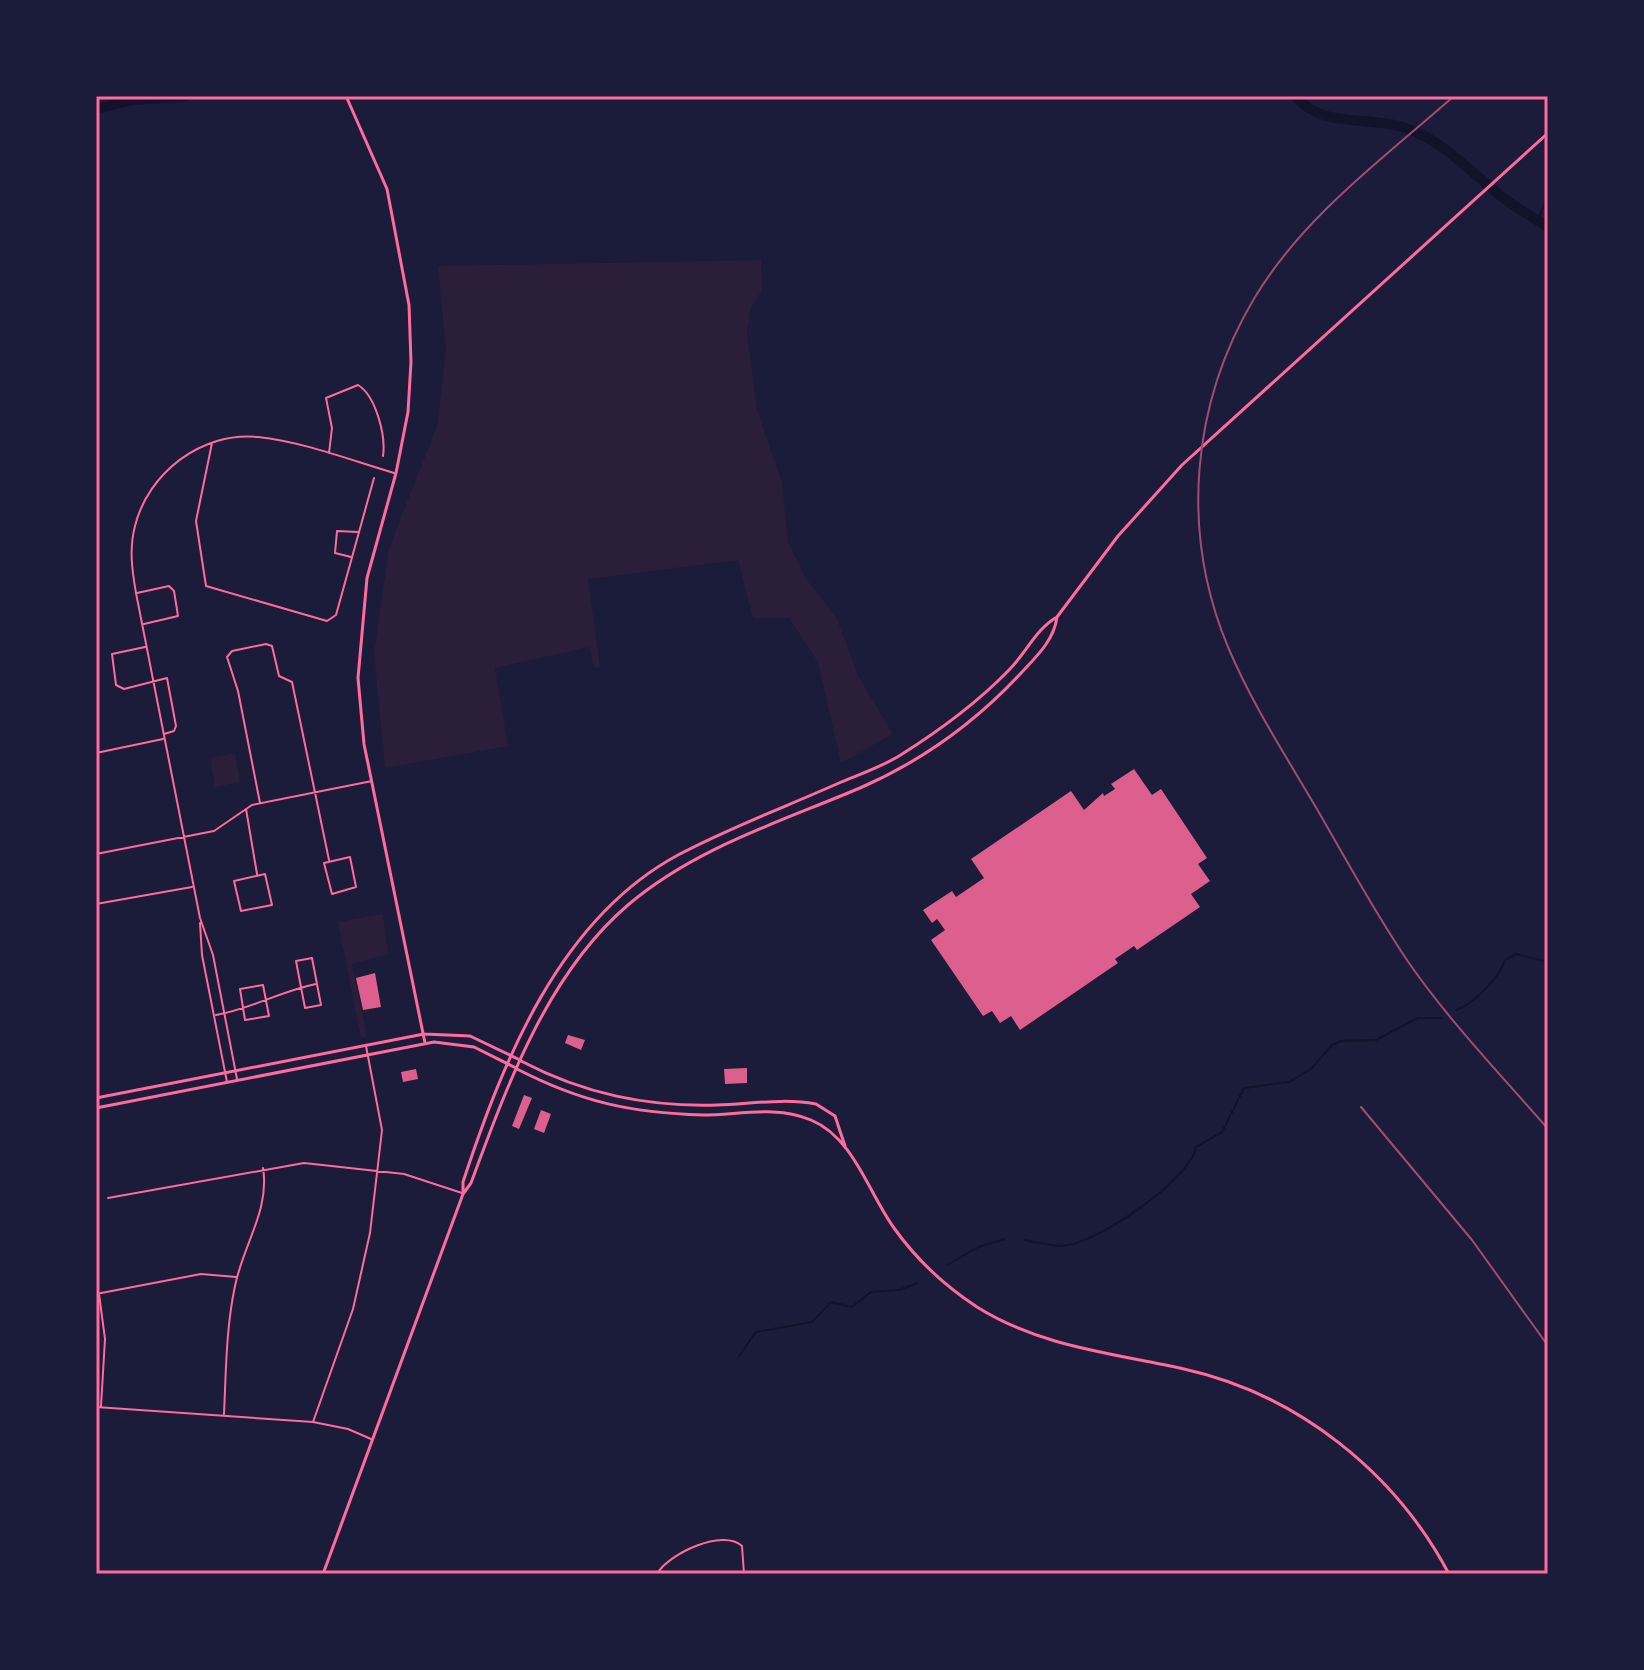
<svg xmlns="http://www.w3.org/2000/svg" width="1644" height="1670" font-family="'Titillium Web',sans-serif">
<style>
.green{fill:#2a1e3b}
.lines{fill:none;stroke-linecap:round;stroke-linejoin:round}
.stream{stroke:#12122b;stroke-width:2}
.river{stroke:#12122b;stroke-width:10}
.building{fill:#dd5f8e}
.minor{stroke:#ff6b9d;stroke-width:2}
.tertiary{stroke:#ff6b9d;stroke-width:3}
.secondary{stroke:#ff6b9d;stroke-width:3}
.rail{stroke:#a44b75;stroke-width:2}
.neatline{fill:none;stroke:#ff6b9d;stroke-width:3}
</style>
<rect width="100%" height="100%" fill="#1b1b3a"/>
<!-- green -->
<path class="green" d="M 761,260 L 762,291 L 751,307 L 747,333 L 757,410 L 782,483 L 788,542 L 806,579 L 836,616 L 858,676 L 893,734 L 841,763 L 818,662 L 789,618 L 753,618 L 738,560 L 588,579 L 600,667 L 594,668 L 589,647 L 495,668 L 508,746 L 385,768 L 374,654 L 389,548 L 437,426 L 446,350 L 438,266 Z
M 235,753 L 240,782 L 215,787 L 210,758 Z
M 383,914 L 388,954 L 352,964 L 367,1037 L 361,1038 L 338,922 Z"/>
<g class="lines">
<!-- stream -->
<path class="stream" d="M 1547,96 L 1548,97
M 1538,220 L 1548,194
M 1456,1010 C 1474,1004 1499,978 1505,960 L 1516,954 L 1548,962
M 1024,1240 C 1036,1242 1050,1246 1061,1246 C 1096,1245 1191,1179 1196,1147 L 1222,1132 L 1244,1088 L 1289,1082 L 1311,1069 L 1332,1045 L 1341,1041 L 1376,1040 L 1418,1018 L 1442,1018
M 947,1265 L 978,1247 L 1005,1239
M 739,1356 L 756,1332 L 812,1322 L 831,1302 L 852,1307 L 871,1292 L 899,1290 L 917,1283"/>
<!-- river -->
<path class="river" d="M 1295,96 C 1324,130 1369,115 1406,128 C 1446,142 1473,175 1506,200 C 1520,210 1534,218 1548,227
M 96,109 L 133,100 L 186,96"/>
</g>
<!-- building -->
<path class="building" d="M 1134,769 L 1152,795 L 1161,789 L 1207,858 L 1198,864 L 1210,881 L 1191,894 L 1200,907 L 1137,950 L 1134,946 L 1115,959 L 1118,963 L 1020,1030 L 1011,1016 L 1000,1023 L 992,1011 L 983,1016 L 931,940 L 945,930 L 937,919 L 932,923 L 923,910 L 952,891 L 956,897 L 984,878 L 971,859 L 1071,791 L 1084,810 L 1103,793 L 1104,796 L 1115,789 L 1111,784 Z
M 375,973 L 381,1007 L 363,1010 L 356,978 Z
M 568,1035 L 585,1040 L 581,1050 L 565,1043 Z
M 747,1068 L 747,1083 L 725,1084 L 724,1069 Z
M 416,1069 L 418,1079 L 403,1082 L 401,1072 Z
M 524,1095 L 532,1098 L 519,1129 L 512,1126 Z
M 541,1110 L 551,1114 L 544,1133 L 534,1129 Z"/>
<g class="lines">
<!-- minor -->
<path class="minor" d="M 212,443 L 196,521 L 206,586 L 327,621 L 336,615 L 374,478
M 329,453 L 332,428 L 326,398 L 358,385 C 376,396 386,436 383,456
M 351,557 L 335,553 L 337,531 L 358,532
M 137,593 L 169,586 L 174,591 L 178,616 L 144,624
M 145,647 L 112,654 L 116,685 L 124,689 L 167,678 L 176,726 L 174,731 L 164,734
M 96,753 L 163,739
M 260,803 L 238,691 L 227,657 L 232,651 L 266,644 L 272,646 L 279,676 L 292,682 L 329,860
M 246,809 L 257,874
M 96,854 L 214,831 L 252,805 L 372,781
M 350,857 L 356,887 L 332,894 L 324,863 Z
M 265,874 L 272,905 L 241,911 L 234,881 Z
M 96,904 L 192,887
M 200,923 L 202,955 L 227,1082
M 312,958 L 321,1005 L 305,1008 L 296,961 Z
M 263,985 L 269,1016 L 245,1020 L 240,989 Z
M 216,1015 C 251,1009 281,991 316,984
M 237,1079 L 213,955 L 200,918 L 136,593 C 132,570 129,549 135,526 C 148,473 202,431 258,437 C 304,442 350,460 394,473
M 108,1198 L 304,1163 L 404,1174 L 462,1193
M 96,1294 L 201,1274 L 236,1277
M 99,1294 L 105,1339 L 101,1406
M 96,1407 L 313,1422 L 348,1429 L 371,1439
M 224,1414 C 226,1372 226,1328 235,1286 C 243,1245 270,1210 263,1168
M 313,1422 L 353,1309 L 370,1233 L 382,1130 L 366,1046
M 657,1574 C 668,1554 723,1528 742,1546 L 744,1574"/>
<!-- tertiary -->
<path class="tertiary" d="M 521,1061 C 584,1094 647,1107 717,1105 C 750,1104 784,1098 816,1104 L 835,1116 L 845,1146
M 517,1069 C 581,1102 631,1113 703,1115 C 738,1115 777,1105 811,1120 C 854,1138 868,1192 894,1228 C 916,1259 945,1286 977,1307 C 1041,1347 1112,1353 1184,1369 C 1297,1394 1395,1472 1449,1574"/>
<!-- secondary -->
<path class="secondary" d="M 346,96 L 387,189 L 409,305 L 411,362 L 408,412 L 396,473 L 367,578 L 358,678 L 364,744 L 425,1043
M 96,1098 L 424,1034 L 470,1036 L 520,1060
M 96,1108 L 434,1042 L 474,1047 L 516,1068
M 463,1194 L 471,1183 C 507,1086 547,974 628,905 C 695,848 780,822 860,788 C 922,761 976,722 1022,672 C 1037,656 1054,640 1057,617
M 323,1574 L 463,1194 L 463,1182 C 503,1061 559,919 678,855 C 729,828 785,807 839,783 C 858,775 881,767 899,756 C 939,731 976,704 1009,670 C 1026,653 1036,629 1057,617 L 1118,536 L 1182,465 L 1548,133"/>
<!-- rail -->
<path class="rail" d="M 1454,96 C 1384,158 1304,216 1255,297 C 1191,404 1180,532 1228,647 C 1251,702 1284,753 1314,804 C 1345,857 1374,912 1409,963 C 1450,1022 1501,1075 1548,1129
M 1361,1107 L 1472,1240 L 1546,1343"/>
</g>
<!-- border -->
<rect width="1644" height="1670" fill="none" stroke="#1b1b3a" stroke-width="196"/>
<rect x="98" y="98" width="1448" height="1474" class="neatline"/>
</svg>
